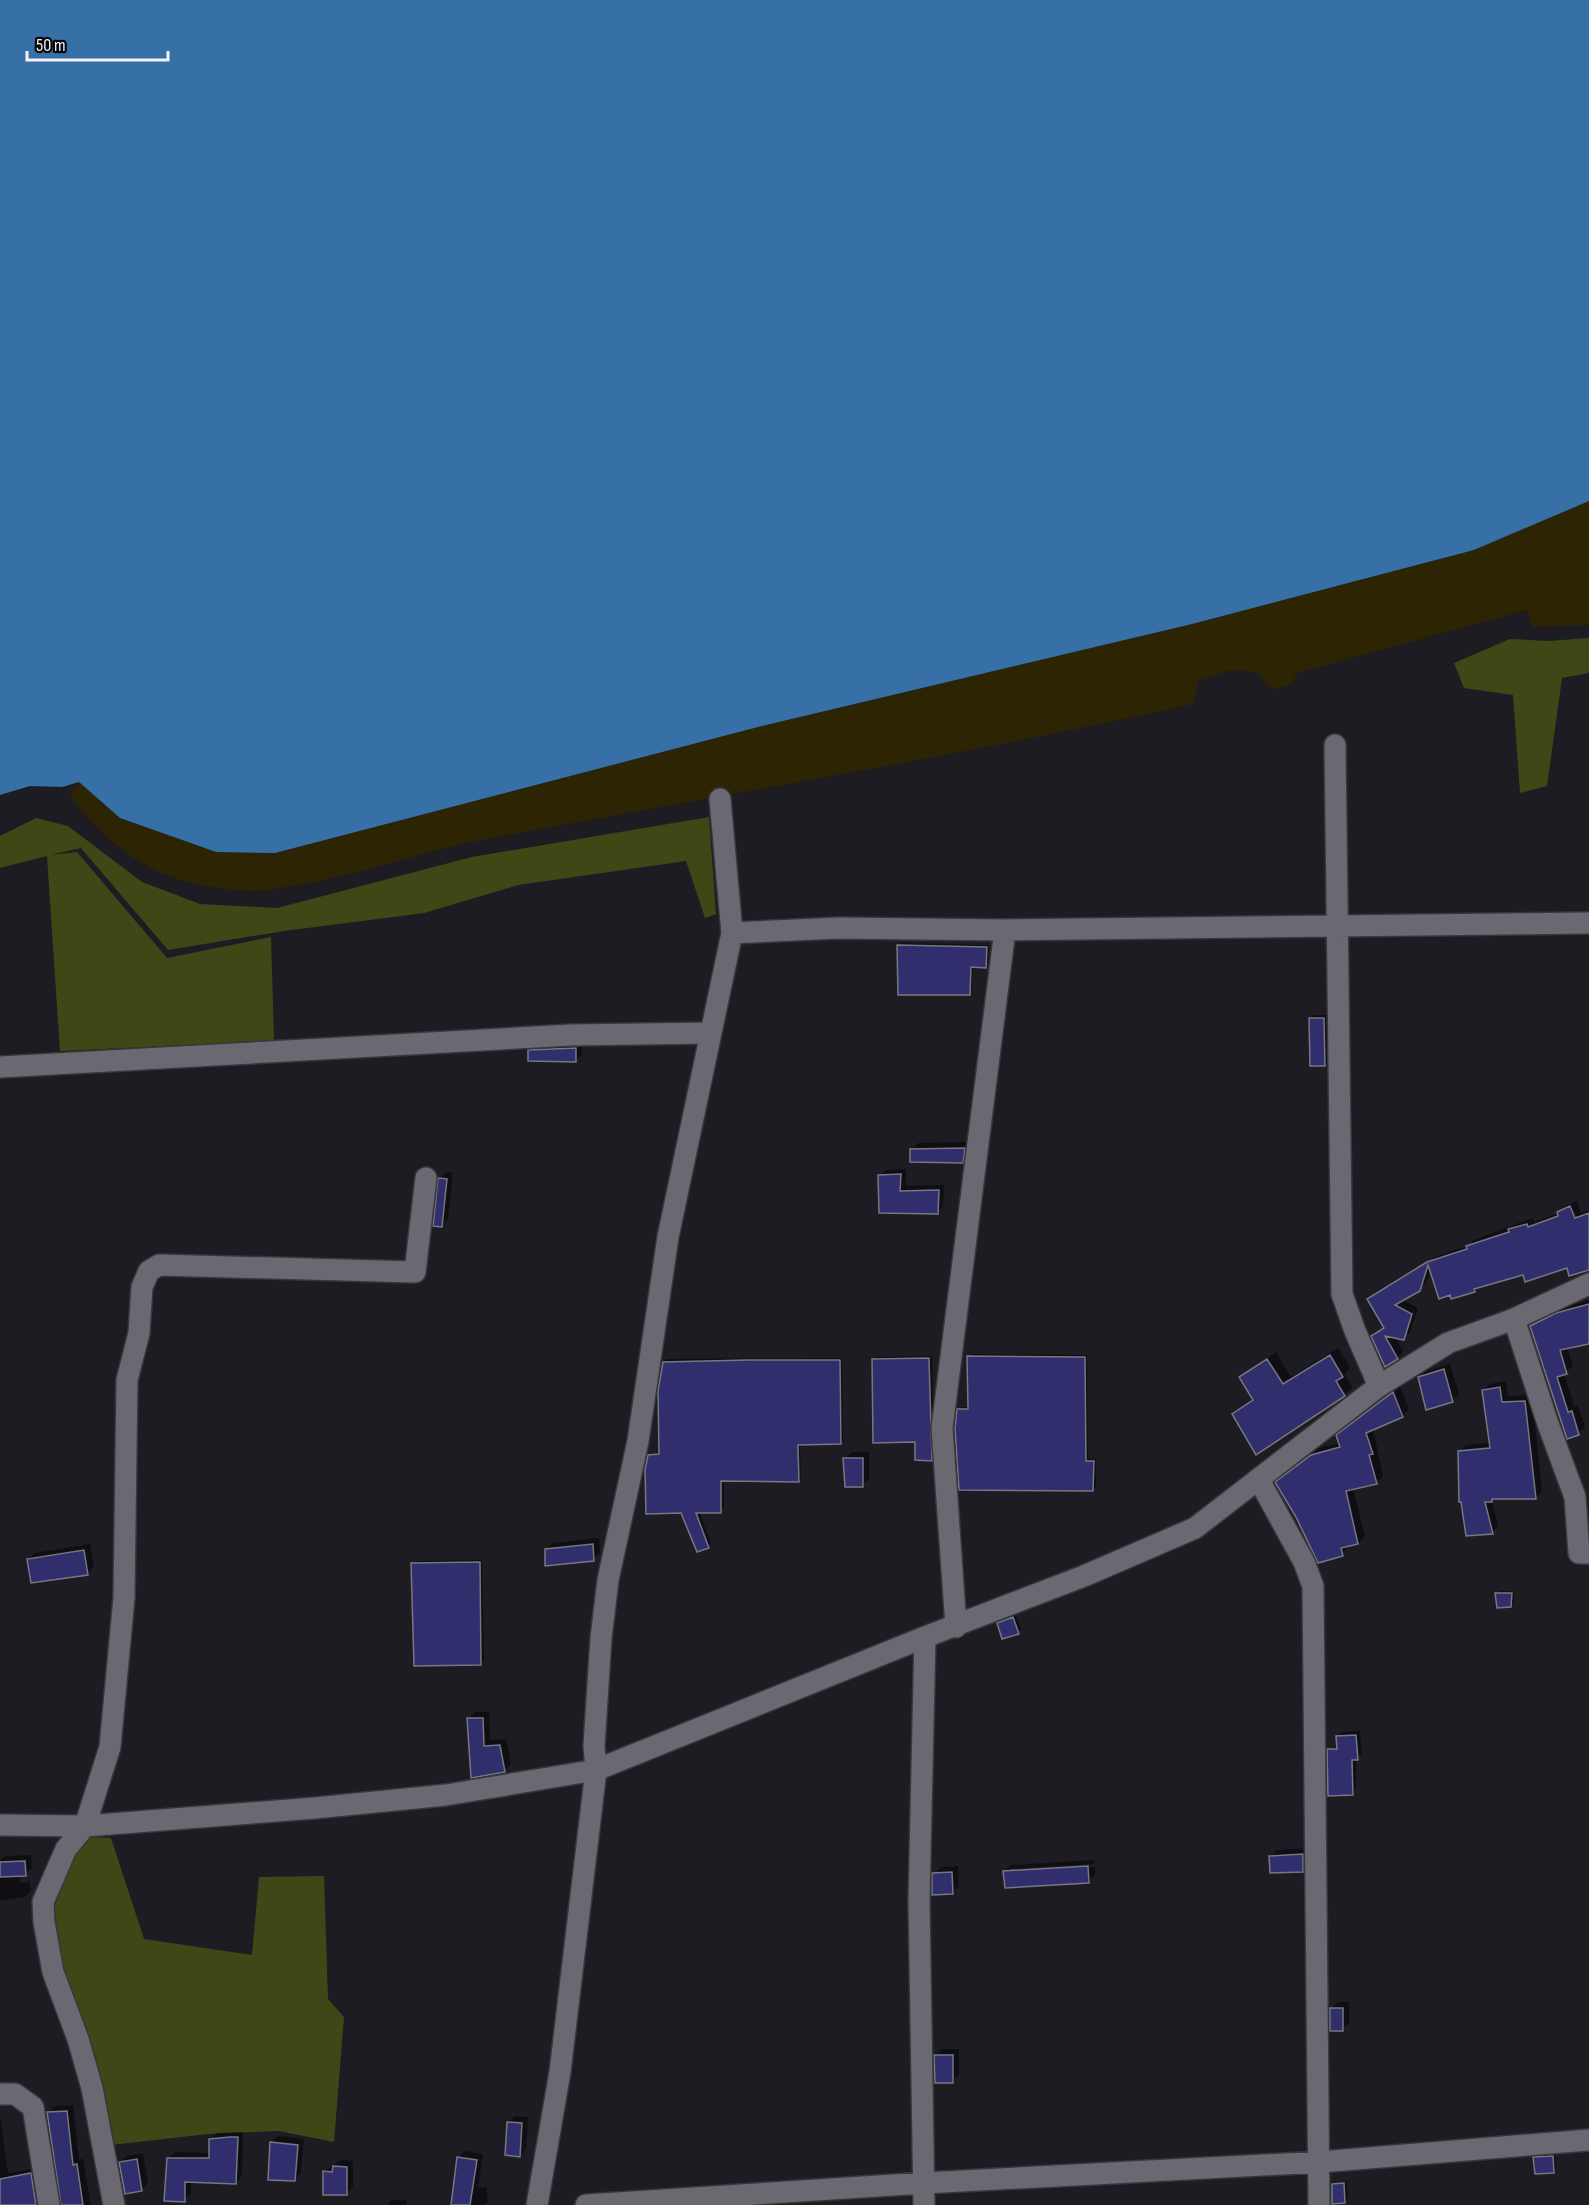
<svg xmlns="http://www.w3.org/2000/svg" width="1589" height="2205" font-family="'Sofia Sans Condensed',sans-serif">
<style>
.green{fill:#404717}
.sand{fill:#2c2403}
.water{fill:#376fa7}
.shadow{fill:#0007}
.building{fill:#312e6d;stroke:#767780;stroke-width:1.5}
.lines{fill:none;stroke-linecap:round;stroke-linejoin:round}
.street-casing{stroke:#37363b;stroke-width:24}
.street{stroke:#6a6972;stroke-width:21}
</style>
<rect width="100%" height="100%" fill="#1d1c23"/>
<!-- green -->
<path class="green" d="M 1589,638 L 1589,673 L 1562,678 L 1547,786 L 1520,793 L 1513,695 L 1464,688 L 1454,663 L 1510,639 L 1549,641 Z
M 709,817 L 716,914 L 705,918 L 686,861 L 518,885 L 424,913 L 284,931 L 168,950 L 81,848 L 50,855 L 77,852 L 167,958 L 271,937 L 274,1041 L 60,1051 L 47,856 L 0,868 L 0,836 L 36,818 L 68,826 L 142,882 L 200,904 L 277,908 L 472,857 Z
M 87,1837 L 111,1838 L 144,1939 L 252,1955 L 259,1877 L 324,1876 L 328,1999 L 344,2017 L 334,2142 L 279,2131 L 208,2134 L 111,2145 L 90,2044 L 60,1964 L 52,1898 L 74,1851 Z"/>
<!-- sand -->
<path class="sand" d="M 1589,501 L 1589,625 L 1532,627 L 1527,610 L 1297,673 L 1292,684 L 1272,690 L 1256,672 L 1230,670 L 1198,681 L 1193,704 C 959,756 722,795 486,839 C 422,851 361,875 297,885 C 282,887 265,892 250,891 C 166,886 121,861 70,796 L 79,782 L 120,818 L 216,852 L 275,853 L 762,726 L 1192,624 L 1474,550 Z"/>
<!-- water -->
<path class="water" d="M 0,0 L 1589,0 L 1589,501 L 1474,550 L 1192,624 L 762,726 L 275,853 L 216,852 L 120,818 L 79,782 L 62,787 L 30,786 L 0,795 Z"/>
<!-- shadow -->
<path class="shadow" d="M 902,943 L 989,945 L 988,963 L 985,966 L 973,965 L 972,990 L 970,993 L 899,946 Z
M 1313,1015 L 1326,1015 L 1328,1062 L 1325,1065 L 1310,1018 Z
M 582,1042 L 582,1054 L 575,1061 L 529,1051 L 536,1044 Z
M 970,1142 L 969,1155 L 962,1161 L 911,1150 L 918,1143 Z
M 906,1169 L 906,1186 L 944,1185 L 943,1206 L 937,1212 L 880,1212 L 880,1176 L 886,1170 Z
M 447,1172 L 453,1173 L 448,1219 L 441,1226 L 440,1178 Z
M 1577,1201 L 1581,1213 L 1589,1210 L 1589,1268 L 1568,1266 L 1524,1273 L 1477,1287 L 1474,1290 L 1431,1267 L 1426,1283 L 1402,1299 L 1418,1308 L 1410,1332 L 1404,1338 L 1395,1336 L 1403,1352 L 1397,1358 L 1373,1336 L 1385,1326 L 1369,1299 L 1375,1293 L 1435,1257 L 1469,1245 L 1474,1240 L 1516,1224 L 1533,1218 L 1534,1222 L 1559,1213 L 1565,1206 Z
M 1589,1300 L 1589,1342 L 1567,1347 L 1573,1366 L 1564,1373 L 1574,1406 L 1578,1405 L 1585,1427 L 1578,1433 L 1568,1437 L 1531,1326 L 1538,1320 L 1564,1307 Z
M 1338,1348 L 1350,1368 L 1344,1374 L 1352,1387 L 1344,1395 L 1234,1414 L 1254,1398 L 1241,1377 L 1276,1352 L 1291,1377 Z
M 971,1354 L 1087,1355 L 1088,1458 L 1096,1459 L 1096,1487 L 1093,1489 L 959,1409 L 962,1407 L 969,1407 L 969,1357 Z
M 932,1356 L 934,1456 L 931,1459 L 917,1441 L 874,1360 L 876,1357 Z
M 842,1358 L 843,1440 L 840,1443 L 800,1444 L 801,1478 L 798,1481 L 724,1480 L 724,1508 L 721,1511 L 699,1511 L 711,1543 L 708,1546 L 682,1512 L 649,1455 L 661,1452 L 664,1362 L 667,1359 Z
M 1450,1364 L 1459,1394 L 1452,1401 L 1419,1378 L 1426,1371 Z
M 1506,1381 L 1508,1396 L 1532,1395 L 1542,1491 L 1536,1498 L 1495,1497 L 1492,1500 L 1498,1526 L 1492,1532 L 1460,1452 L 1466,1445 L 1491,1443 L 1483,1390 L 1490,1384 Z
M 1400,1387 L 1409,1409 L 1402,1416 L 1373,1428 L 1383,1476 L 1376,1483 L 1353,1488 L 1365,1536 L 1358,1543 L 1349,1545 L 1342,1554 L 1284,1476 L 1319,1448 L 1340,1443 L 1345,1429 Z
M 852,1452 L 869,1452 L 869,1479 L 863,1485 L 845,1458 Z
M 599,1538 L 600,1553 L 593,1559 L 546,1550 L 553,1543 Z
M 90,1544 L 94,1567 L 87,1573 L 29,1559 L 35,1553 Z
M 482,1560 L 484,1661 L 481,1664 L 413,1564 L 416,1561 Z
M 1500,1591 L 1514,1591 L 1514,1603 L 1511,1606 L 1497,1593 Z
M 1016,1615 L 1021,1629 L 1018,1632 L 999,1623 Z
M 475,1712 L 489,1712 L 490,1740 L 506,1739 L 511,1764 L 504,1771 L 473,1776 L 468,1719 Z
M 1360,1731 L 1362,1754 L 1356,1759 L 1356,1789 L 1352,1794 L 1329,1750 L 1338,1746 L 1338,1736 L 1342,1732 Z
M 1309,1848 L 1309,1864 L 1302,1870 L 1271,1857 L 1277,1850 Z
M 31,1855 L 32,1868 L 25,1874 L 19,1874 L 20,1883 L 30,1882 L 31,1891 L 25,1897 L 0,1901 L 0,1861 L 5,1856 Z
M 1094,1860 L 1095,1864 L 1010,1869 L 1010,1872 L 1095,1867 L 1095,1875 L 1088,1881 L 1004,1871 L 1011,1865 Z
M 958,1866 L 959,1886 L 953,1893 L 934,1874 L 941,1867 Z
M 1338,2002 L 1349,2002 L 1349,2023 L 1342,2029 L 1331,2009 Z
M 942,2049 L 959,2049 L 959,2075 L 952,2081 L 936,2055 Z
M 73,2105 L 79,2159 L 83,2159 L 91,2205 L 62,2205 L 48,2113 L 55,2106 Z
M 0,2115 L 8,2173 L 37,2168 L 45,2205 L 0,2205 Z
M 515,2116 L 528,2117 L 526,2149 L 520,2155 L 508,2123 Z
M 243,2132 L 242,2176 L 236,2182 L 191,2181 L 191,2194 L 184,2200 L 169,2158 L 175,2152 L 210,2153 L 210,2139 L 217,2133 Z
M 278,2136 L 304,2139 L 301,2173 L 294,2179 L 272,2142 Z
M 465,2151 L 483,2154 L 478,2188 L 486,2187 L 488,2202 L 485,2205 L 453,2205 L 458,2157 Z
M 143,2153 L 148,2183 L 142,2190 L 120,2162 L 127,2156 Z
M 1555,2154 L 1556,2168 L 1553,2171 L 1535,2158 L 1538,2155 Z
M 341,2160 L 353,2161 L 353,2187 L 346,2193 L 324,2172 Z
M 1347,2181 L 1348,2199 L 1345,2202 L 1333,2185 Z
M 391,2200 L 407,2200 L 406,2205 L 388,2205 Z"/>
<!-- building -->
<path class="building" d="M 897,945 L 987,947 L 986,968 L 971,967 L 970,995 L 898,995 Z
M 1309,1018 L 1324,1018 L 1325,1066 L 1310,1066 Z
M 576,1048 L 576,1062 L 528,1061 L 528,1050 Z
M 965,1148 L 963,1163 L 910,1162 L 910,1149 Z
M 901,1174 L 900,1191 L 939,1190 L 938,1214 L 879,1213 L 878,1175 Z
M 438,1178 L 447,1179 L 442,1227 L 433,1226 Z
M 1570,1206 L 1575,1218 L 1589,1213 L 1589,1270 L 1569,1276 L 1567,1268 L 1525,1282 L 1523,1275 L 1474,1289 L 1475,1292 L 1451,1299 L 1450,1295 L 1439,1299 L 1428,1265 L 1420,1291 L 1395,1305 L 1412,1314 L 1404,1340 L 1385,1336 L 1398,1359 L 1385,1367 L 1371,1336 L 1384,1328 L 1367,1299 L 1427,1262 L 1467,1249 L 1466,1246 L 1509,1232 L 1508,1229 L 1527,1224 L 1528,1227 L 1558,1216 L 1557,1212 Z
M 1589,1304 L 1589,1344 L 1560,1350 L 1567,1374 L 1557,1377 L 1568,1412 L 1572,1411 L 1579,1435 L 1567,1439 L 1530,1326 L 1556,1313 Z
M 1330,1355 L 1343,1377 L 1336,1381 L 1345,1396 L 1256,1455 L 1232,1414 L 1253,1400 L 1239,1377 L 1267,1359 L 1283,1384 Z
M 967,1356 L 1085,1357 L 1086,1461 L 1094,1461 L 1093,1491 L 959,1490 L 955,1428 L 957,1409 L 968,1409 Z
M 929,1358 L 932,1461 L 915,1460 L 915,1442 L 873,1443 L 872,1359 Z
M 748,1360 L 840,1360 L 841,1444 L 798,1445 L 799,1482 L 721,1481 L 721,1513 L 696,1513 L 709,1548 L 697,1552 L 681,1513 L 646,1514 L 645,1470 L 648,1455 L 659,1454 L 658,1390 L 663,1362 Z
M 1444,1369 L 1453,1402 L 1426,1410 L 1418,1377 Z
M 1500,1387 L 1502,1402 L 1525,1401 L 1536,1499 L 1492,1499 L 1492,1502 L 1485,1502 L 1493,1534 L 1466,1536 L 1461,1502 L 1459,1502 L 1458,1451 L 1490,1448 L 1482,1390 Z
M 1393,1392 L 1403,1417 L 1366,1433 L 1373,1454 L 1369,1455 L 1377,1484 L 1346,1491 L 1358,1544 L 1341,1548 L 1343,1556 L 1318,1563 L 1296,1517 L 1275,1482 L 1311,1455 L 1340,1447 L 1336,1435 Z
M 843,1458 L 863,1458 L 863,1487 L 845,1487 Z
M 593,1544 L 594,1561 L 545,1566 L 545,1549 Z
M 84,1550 L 88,1575 L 31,1583 L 27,1559 Z
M 480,1562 L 481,1665 L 414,1666 L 411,1563 Z
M 1495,1593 L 1512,1593 L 1511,1607 L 1497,1608 Z
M 1013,1617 L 1019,1634 L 1002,1639 L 997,1623 Z
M 467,1718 L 483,1718 L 484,1746 L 500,1745 L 505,1772 L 471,1778 Z
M 1356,1735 L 1358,1760 L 1352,1760 L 1353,1795 L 1328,1796 L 1327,1749 L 1337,1749 L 1336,1736 Z
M 1303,1854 L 1303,1872 L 1270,1873 L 1269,1856 Z
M 25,1861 L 26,1876 L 0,1877 L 0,1862 Z
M 1088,1866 L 1089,1883 L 1005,1888 L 1003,1871 Z
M 952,1872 L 953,1894 L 932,1895 L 932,1873 Z
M 1330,2008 L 1343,2008 L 1343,2031 L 1330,2031 Z
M 934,2055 L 953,2055 L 953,2083 L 935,2083 Z
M 67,2111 L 73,2165 L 77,2164 L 83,2205 L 61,2205 L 47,2112 Z
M 507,2122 L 522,2123 L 520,2157 L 505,2155 Z
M 230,2137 L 238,2137 L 236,2184 L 185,2182 L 185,2202 L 164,2201 L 167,2158 L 209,2158 L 209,2139 Z
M 270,2142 L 298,2145 L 295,2181 L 268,2180 Z
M 1553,2156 L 1554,2173 L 1535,2174 L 1533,2157 Z
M 457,2157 L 477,2160 L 470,2205 L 451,2205 Z
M 137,2159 L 142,2191 L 125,2194 L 119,2162 Z
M 333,2166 L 347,2167 L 347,2195 L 323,2195 L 323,2171 L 332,2172 Z
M 31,2173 L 36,2205 L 0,2205 L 0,2179 Z
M 1344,2183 L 1345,2203 L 1332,2204 L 1332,2184 Z"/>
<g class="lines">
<defs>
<path id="street" d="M 1335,745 L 1342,1294 L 1355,1331 L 1379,1386
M 732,933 L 839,928 L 1005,930 L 1589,923
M 0,1067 L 571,1035 L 709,1033
M 1514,1319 L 1548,1424 L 1575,1497 L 1579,1553 L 1589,1553
M 1259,1480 L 1304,1562 L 1313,1586 L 1319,2205
M 956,1627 L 942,1428 L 1005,930
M 0,1825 L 85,1826 L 315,1808 L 446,1795 L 596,1770 L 925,1637 L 1084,1576 L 1195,1528 L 1379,1386 L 1448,1343 L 1514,1319 L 1589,1284
M 0,2094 L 15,2094 L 33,2107 L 49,2205
M 114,2205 L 92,2088 L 78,2039 L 53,1972 L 44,1922 L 43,1902 L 66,1849 L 85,1826 L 110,1747 L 124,1598 L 127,1380 L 139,1333 L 142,1287 L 149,1271 L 159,1265 L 415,1272 L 426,1178
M 537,2205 L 560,2072 L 596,1770 L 594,1746 L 601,1638 L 608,1580 L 638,1441 L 668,1237 L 732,933 L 720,799
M 586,2205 L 924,2183 L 1320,2162 L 1589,2140
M 924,2205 L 919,1901 L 925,1637"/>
</defs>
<!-- street casing -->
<use href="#street" class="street-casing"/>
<!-- street -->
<use href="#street" class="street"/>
</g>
<!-- scale -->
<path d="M27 51v9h141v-9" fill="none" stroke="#f4f3f8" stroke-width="3"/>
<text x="36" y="51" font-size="18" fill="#f4f3f8" stroke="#07070a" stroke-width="4.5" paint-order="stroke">50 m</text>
</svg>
